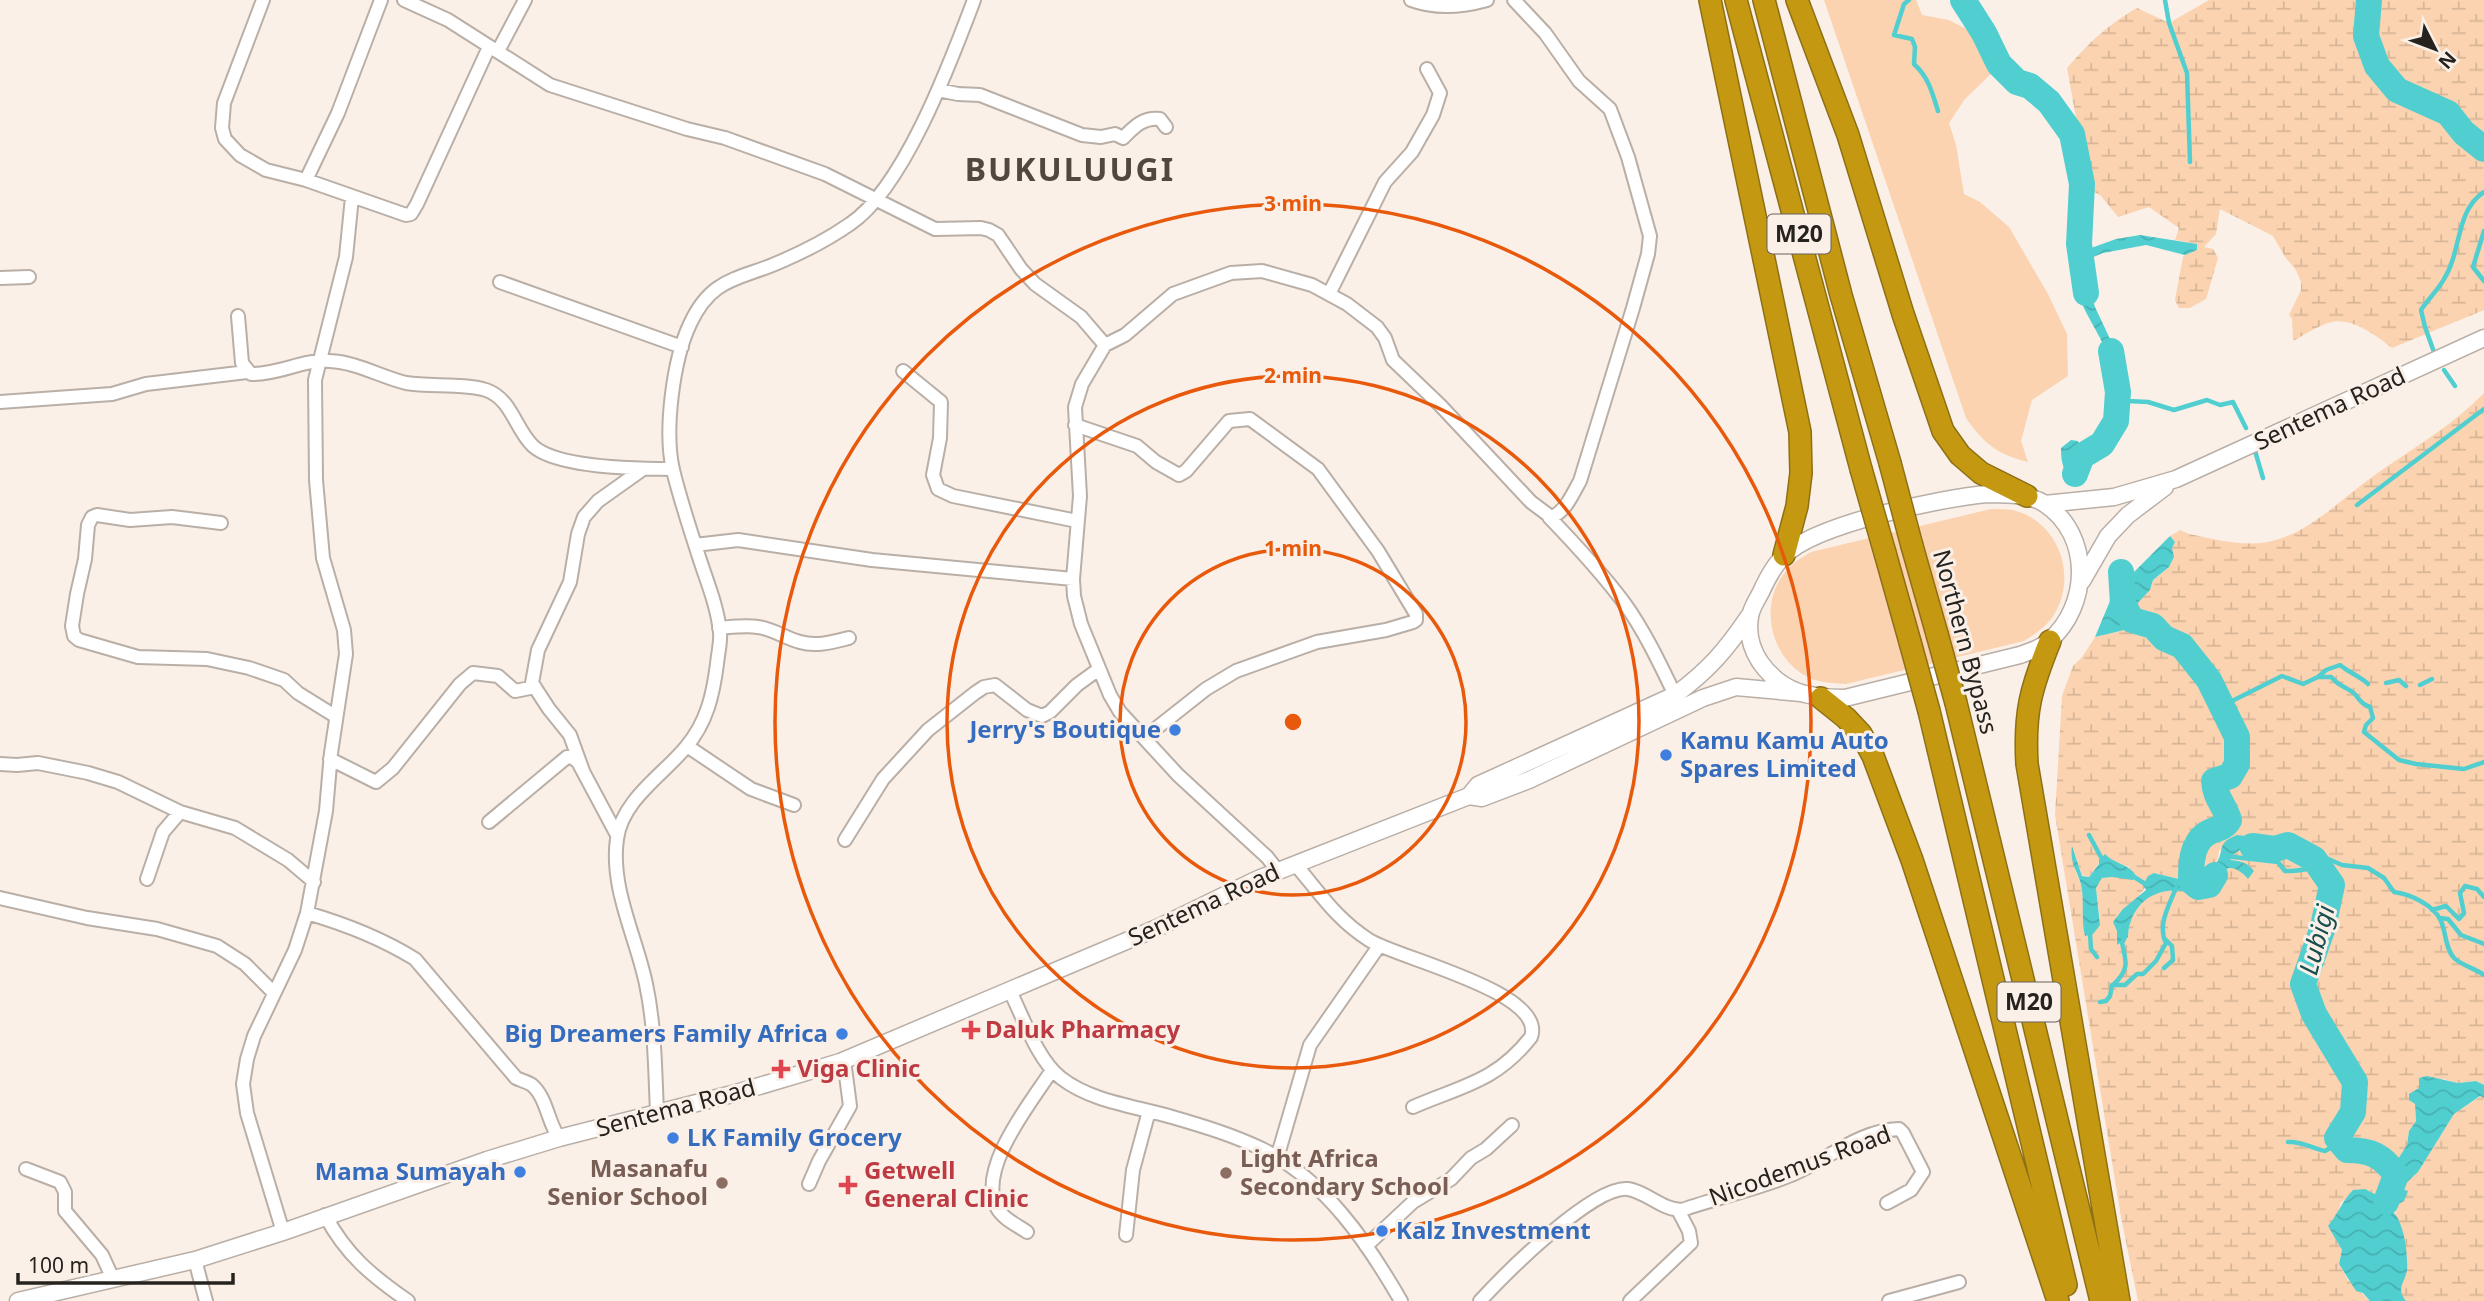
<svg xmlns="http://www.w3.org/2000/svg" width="2484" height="1301" font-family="'Noto Sans',sans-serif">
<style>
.grass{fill:#fbd3b0}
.wetland{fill:url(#wetland-marsh);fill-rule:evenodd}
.water{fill:url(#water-waves)}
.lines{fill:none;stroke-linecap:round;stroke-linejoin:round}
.stream{stroke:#51cfd0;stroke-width:4.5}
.river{stroke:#51cfd0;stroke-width:26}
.minor-casing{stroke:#b9afa7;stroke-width:16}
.secondary-casing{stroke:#b9afa7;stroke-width:19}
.motorway-casing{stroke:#8d7016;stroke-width:24}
.minor{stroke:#fff;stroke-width:12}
.secondary{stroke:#fff;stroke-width:16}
.motorway{stroke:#c49911;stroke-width:21}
.motorway-bridge-casing{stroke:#8d7016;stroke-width:24;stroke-linecap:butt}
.motorway-bridge{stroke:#c49911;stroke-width:21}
.ring{fill:none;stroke:#e8590c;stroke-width:3.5}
.shop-dot{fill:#3f7fe0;stroke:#faf0e8;stroke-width:2.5}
.health-dot{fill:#e0444e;stroke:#faf0e8;stroke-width:2.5}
.education-dot{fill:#8d6e63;stroke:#faf0e8;stroke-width:2.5}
.labels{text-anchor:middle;stroke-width:6;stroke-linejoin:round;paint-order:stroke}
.shield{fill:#faf0e8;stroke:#66605b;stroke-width:2}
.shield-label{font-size:23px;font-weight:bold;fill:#26231f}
.street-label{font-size:24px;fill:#26231f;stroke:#faf0e8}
.shop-label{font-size:24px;font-weight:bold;fill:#366cbe;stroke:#faf0e8;text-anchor:end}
.health-label{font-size:24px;font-weight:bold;fill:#be3a42;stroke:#faf0e8;text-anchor:start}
.education-label{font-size:24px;font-weight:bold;fill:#785e54;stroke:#faf0e8;text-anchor:start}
.water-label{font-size:26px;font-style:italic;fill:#184e4f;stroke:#faf0e8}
.district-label{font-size:32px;font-weight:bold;letter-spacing:2px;fill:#504740;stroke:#faf0e8}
.centre{fill:#e8590c;stroke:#faf0e8;stroke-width:3.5}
.ring-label{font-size:21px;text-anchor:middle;font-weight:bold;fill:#e8590c;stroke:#faf0e8;stroke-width:6;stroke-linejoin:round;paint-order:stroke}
</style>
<defs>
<pattern id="wetland-marsh" width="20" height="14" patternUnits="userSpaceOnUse" patternTransform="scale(1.75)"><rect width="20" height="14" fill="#fbd3b0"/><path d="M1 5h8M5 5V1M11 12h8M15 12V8" fill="none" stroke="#d7b597"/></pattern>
<pattern id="water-waves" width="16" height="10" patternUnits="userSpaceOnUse" patternTransform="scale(1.75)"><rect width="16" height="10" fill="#51cfd0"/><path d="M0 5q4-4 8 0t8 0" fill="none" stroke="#46b1b2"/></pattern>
</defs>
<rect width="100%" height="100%" fill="#faf0e8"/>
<!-- grass -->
<path class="grass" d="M 1824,0 L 1916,0 L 1922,15 L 1949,20 L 1993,43 L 1992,73 L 1965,99 L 1949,123 L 1956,145 L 1964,194 L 1980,202 L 2009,227 L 2048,294 L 2067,334 L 2068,376 L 2032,400 L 2021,441 L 2028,462 C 1997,454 1984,444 1966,418 Z
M 1991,509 C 1998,509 2006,509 2013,510 C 2057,521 2077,572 2056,611 C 2049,625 2037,633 2024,641 L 1846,684 C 1832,683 1817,683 1804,675 C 1766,652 1758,594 1793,564 C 1798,559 1805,556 1811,552 Z"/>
<!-- wetland -->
<path class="wetland" d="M 2209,0 L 2484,0 L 2484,310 L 2392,348 C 2376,335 2349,315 2328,323 C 2316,327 2304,335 2293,341 L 2292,319 L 2289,315 L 2301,290 L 2301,282 L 2296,270 L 2285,257 L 2273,236 L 2220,209 L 2216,234 L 2204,247 L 2213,249 L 2218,258 L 2206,299 L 2190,308 L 2179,308 L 2175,300 L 2183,257 L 2197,244 L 2175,240 L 2179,228 L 2149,207 L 2118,217 L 2101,196 L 2082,184 L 2072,134 L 2077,123 L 2067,68 C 2090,42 2106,26 2137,8 L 2169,23 Z
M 2484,393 L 2484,1085 L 2476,1081 L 2458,1083 L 2443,1079 L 2419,1088 L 2415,1104 L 2416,1121 L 2409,1131 L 2407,1145 L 2389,1173 L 2388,1193 L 2377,1195 L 2365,1189 L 2341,1202 L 2337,1215 L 2329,1226 L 2342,1250 L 2339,1264 L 2348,1280 L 2370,1301 L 2138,1301 L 2121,1217 L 2055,815 L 2062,696 L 2073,666 L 2083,656 L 2095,637 L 2137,627 L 2143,621 L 2137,620 L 2135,606 L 2150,590 L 2153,580 L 2169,567 L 2174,557 L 2172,548 L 2175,542 L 2170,536 L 2180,530 L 2189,534 C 2218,540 2250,549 2279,539 C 2314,528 2343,498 2372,477 C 2410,450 2452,426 2484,393 ZM 2267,840 L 2275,844 L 2271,853 L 2243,848 L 2230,857 L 2230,860 L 2241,861 L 2248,878 C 2227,853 2222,881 2205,888 C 2190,895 2175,888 2161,892 C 2140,898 2129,916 2128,937 L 2117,944 C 2116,917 2142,897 2154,873 L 2179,879 L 2195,877 L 2200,880 C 2210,872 2219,864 2219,850 ZM 2075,855 L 2082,875 L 2089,877 L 2099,863 L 2112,862 L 2130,867 L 2112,877 L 2102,878 L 2096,888 L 2100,920 L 2086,936 C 2080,920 2085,905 2082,889 C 2079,874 2072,873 2075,855 Z
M 2481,1096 L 2484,1098 L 2484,1301 L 2406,1301 L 2402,1297 L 2400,1286 L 2395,1206 L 2404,1201 L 2407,1191 L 2404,1190 L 2404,1185 L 2418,1172 L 2454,1114 Z"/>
<!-- water -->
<path class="water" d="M 2140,235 L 2197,244 L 2197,250 L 2185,255 L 2146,245 L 2103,253 L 2081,262 L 2095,307 L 2111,341 L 2122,378 L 2126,387 L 2122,388 C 2108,379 2109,359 2103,344 C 2094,325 2080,306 2076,285 C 2075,274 2077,263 2080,252 L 2116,239 Z
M 2071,440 L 2078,441 L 2085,462 L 2081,471 L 2071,477 C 2062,470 2061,459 2061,448 Z
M 2170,536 L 2175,542 L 2172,548 L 2174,557 L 2169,567 L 2153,580 L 2150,590 L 2135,606 L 2137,619 L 2144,622 L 2137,627 L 2095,637 L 2115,589 L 2116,576 L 2129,570 L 2134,572 Z
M 2237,835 C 2255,836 2270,844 2288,845 L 2271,853 L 2243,848 L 2230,857 L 2231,860 C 2241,861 2248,863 2254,871 L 2248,879 C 2244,874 2237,868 2230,868 C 2221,869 2214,884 2205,888 C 2191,895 2175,888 2162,892 C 2140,898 2129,916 2128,937 L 2117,945 L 2117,931 L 2113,922 L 2123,909 L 2146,890 L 2143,885 L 2148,876 L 2154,873 L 2179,879 L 2195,877 L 2200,879 C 2206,875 2213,870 2217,862 C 2225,849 2216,843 2237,835 Z
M 2072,846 L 2082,876 L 2089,877 L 2099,864 L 2099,860 L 2105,854 C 2114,864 2127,863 2135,874 L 2133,880 L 2112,877 L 2102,878 L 2096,888 L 2100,925 L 2093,934 L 2085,936 C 2081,920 2084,906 2082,890 C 2080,873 2069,866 2072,846 Z
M 2427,1076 L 2458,1083 L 2476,1081 L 2484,1085 L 2484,1098 L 2480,1096 L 2454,1114 L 2418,1172 L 2404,1185 L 2404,1190 L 2408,1191 L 2404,1201 L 2395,1206 L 2394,1213 C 2404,1224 2408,1253 2407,1269 C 2406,1282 2395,1288 2406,1301 L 2370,1301 L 2363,1293 L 2356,1291 L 2339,1264 L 2342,1250 L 2328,1226 C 2338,1214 2342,1201 2353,1190 L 2365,1189 L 2377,1195 L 2388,1193 L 2389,1173 L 2407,1145 L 2409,1131 L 2416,1121 L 2415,1104 L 2409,1100 L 2409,1094 L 2419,1088 L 2419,1078 Z
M 2354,1103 L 2361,1113 C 2352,1128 2334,1140 2359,1150 L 2348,1160 L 2336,1155 C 2333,1133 2348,1123 2354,1103 Z"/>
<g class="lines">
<!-- stream -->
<path class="stream" d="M 1909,0 L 1904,4 L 1894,35 L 1912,39 L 1915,47 L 1914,64 C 1929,78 1932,92 1938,111
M 2165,0 L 2169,23 L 2187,73 L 2190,162
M 2484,231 L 2473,267 L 2484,281
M 2434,352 L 2425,327 L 2421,310 C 2428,299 2438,290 2444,279 C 2462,251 2455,211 2484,192
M 2444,370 L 2455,386
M 2118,396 L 2128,401 L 2148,402 L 2174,410 L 2207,400 L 2220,405 L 2233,402 L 2246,428
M 2255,451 L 2263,478
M 2357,505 L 2484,409
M 2318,677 L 2326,670 L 2340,665 C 2348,672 2363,678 2368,684
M 2386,683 L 2399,680 L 2406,686
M 2420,685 L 2432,679
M 2221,703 L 2230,702 L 2282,676 L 2303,684 L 2318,677 L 2331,677 C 2339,686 2343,686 2351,691 C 2360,697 2358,703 2370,707 L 2373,718 L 2366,725 L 2364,732 L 2399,760 L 2416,764 L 2464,769 L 2484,762
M 2089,835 L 2103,861
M 2225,856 L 2278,862 L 2285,871 C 2295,872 2307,868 2320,868
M 2314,859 L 2326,858 L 2342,865 L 2368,868 L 2384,878 L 2394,892 C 2410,894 2434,905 2441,921 C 2446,932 2445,948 2454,958 C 2461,965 2476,969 2484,975
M 2131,875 L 2147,885
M 2432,910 L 2446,906 L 2459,919 L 2464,913 L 2460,893 L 2465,886 L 2477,889 L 2484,897
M 2440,918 L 2448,919 L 2461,935 L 2484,944
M 2093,930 L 2090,934 L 2091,949 L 2097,957
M 2164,968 L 2173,960 L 2172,946 L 2166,940
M 2113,985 C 2129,970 2127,963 2122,943 L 2125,937
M 2100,1002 L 2106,1001 L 2110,996 L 2112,985 L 2125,985 L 2137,974 L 2143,974 L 2156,961 L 2166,943 C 2157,926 2169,905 2176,888
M 2288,1142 C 2302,1141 2311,1148 2325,1151 L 2337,1144"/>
<!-- river -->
<path class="river" d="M 1963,0 L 1984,33 L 1999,64 L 2017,82 L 2030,86 L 2049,102 L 2072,134 L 2082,184 L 2079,244 L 2086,293
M 2369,0 L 2366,36 L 2377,66 L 2397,90 L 2448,113 L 2464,133 L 2484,149
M 2075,474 L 2082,456 L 2102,444 L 2116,421 L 2118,392 L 2111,351
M 2121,572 L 2123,604 L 2132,620 L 2153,626 L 2164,638 L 2182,646 L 2209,680 L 2237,737 L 2237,764 L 2230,776 L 2214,781 C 2215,798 2224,804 2229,820 C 2223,830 2215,828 2206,834 C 2191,844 2191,866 2191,881 L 2198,887 L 2209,885 L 2215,875
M 2252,846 L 2275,849 L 2288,845 L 2314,859 L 2332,885 L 2323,927 L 2303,984 L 2314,1014 L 2355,1082 L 2353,1112 L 2337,1138 L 2347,1150 C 2371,1150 2383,1156 2396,1175 L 2386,1202"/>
<defs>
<path id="minor" d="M 263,0 L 224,103 L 222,128 L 225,139 L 240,155 L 266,170 L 306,180 L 406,215 L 411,214 L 417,204 L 489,47
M 404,0 L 448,20 L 550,85 L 687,129 L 725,138 L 825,174 L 935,229 L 981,228 L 989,230 L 998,235 L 1021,269 L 1035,284 L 1081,317 L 1105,345 L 1125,335 L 1173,294 L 1231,273 L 1262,271 L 1312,285 L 1347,304 L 1377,327 L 1385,338 L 1393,360 L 1440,405 L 1531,502 L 1551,517 C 1565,513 1573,493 1580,481 L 1633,308 L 1648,254 L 1650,236 L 1628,157 L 1610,109 L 1579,81 L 1545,33 L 1514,0
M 1411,0 C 1435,9 1462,7 1487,0
M 498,51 L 525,0
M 938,90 L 958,94 L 980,95 L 1082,135 L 1101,137 L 1115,134 L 1123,138 C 1134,127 1143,117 1160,119 L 1166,127
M 306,180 L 338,113 L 381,0
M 0,278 L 29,277
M 500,282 L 682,347
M 1329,294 L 1385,182 L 1412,152 L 1433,115 L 1440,93 L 1427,69
M 238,316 L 242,363 L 251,374 C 277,375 304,359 330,361 C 356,362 381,377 406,383 C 430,387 464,383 486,390 C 512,399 515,429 533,446 C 557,468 640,469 673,469
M 1105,345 L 1082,384 L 1075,407 L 1080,496 L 1073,579 L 1074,596 L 1081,624 L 1110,695 L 1120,712 L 1178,775 L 1267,857 L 1278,871
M 903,371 L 941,402 L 940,438 L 933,475 L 938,489 L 953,496 L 1077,521
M 0,402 L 112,394 L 146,384 L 247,372
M 1075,425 L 1137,446 L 1156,462 L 1179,475 L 1186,471 L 1229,421 L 1250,419 L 1318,469 L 1378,551 L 1416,614 L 1416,620 L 1413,622 L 1386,630 L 1317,642 L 1236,671 L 1206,689 L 1144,738
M 1549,517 C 1575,544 1602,573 1625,604 C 1645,632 1660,664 1675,695
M 221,523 L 172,517 L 130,520 L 97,515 L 92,517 L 88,525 L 85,559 L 77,594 L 72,626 L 74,636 L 79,640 L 138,657 L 207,659 L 249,668 L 284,680 L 298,693 L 335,716
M 695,545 L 738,540 L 872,560 L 1073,579
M 719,628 C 732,627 746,625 758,627 C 773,629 785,638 800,642 C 816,647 833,642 849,638
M 687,746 L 751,789 L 794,805
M 330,759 L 376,782 L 393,768 L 460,684 L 473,673 L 498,676 L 515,691 L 535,687
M 0,764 L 17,765 L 38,763 L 88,773 L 118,782 L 180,812 L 235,828 L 288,860 L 314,882
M 583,771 L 570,735 L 549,709 L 532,683 L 538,650 L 570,582 L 578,534 L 584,517 L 598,501 L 643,469
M 489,822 L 567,757 L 573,758 L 578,762 L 617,835
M 845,840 L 883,779 L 928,730 L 975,693 L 984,687 L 995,685 L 1027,710 L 1042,716 L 1050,712 L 1077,685 L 1099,669
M 1295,864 C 1320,893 1336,919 1369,940 C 1397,958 1547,992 1531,1037 C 1496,1082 1461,1086 1413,1107
M 147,879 L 163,832 L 180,812
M 0,898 L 87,918 L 157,929 L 217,946 L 245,964 L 274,993
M 307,913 C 345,924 381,938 415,959 L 516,1078 C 520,1080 528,1082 532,1085 C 547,1098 548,1123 559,1138
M 1010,991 C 1023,1017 1038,1061 1061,1078 C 1092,1102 1135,1106 1172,1117 C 1203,1126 1233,1135 1262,1149 C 1325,1180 1367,1242 1401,1301
M 657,1112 C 655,1069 655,1026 646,984 C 636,936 610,888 617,839 C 622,800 663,775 686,747 C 707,722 713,695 717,664 C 718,653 721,642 720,632 C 717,605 707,582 699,557 C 690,529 680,499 673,470 C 664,431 673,360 690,324 C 712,276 740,280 782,261 C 805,251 830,238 850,224 C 904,188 951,61 974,0
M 1277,1158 L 1310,1045 L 1379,946
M 26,1169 L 60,1182 L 65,1192 L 65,1211 L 102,1255 L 113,1279
M 809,1184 L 819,1161 L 850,1106 L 844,1060
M 325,1215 C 346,1255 372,1276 408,1301
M 283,1232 L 247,1113 L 243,1084 L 247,1059 L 254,1036 L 295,950 L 307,913 L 326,811 L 331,753 L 346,654 L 344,630 L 323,558 L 316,480 L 315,380 L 346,257 L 352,197
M 1027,1232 C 1017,1225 1003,1219 997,1208 C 976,1169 1032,1101 1052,1070
M 1126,1235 L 1133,1170 L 1149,1111
M 1366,1246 L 1413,1202 L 1451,1179 L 1471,1158 L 1486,1149 L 1512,1125
M 195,1260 L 206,1301
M 1480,1301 C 1504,1275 1593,1185 1628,1189 C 1647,1192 1662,1210 1682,1210 C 1718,1197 1756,1190 1791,1175 C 1826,1161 1859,1130 1899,1129 L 1903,1133 L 1923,1172 L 1911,1190 L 1887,1203
M 1630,1301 L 1691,1243 L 1689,1231 L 1678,1210
M 1889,1301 L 1959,1282"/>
<path id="secondary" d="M 1987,494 C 2007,495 2028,493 2045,504 C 2092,535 2090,606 2049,641 C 2041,649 2030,651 2020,655 L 1845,698 C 1809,698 1782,693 1760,662 C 1751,648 1747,634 1750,617 C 1751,608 1757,600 1761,592 C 1766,581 1774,565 1784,556 C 1814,524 1942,498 1987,494 Z
M 2045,504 L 2114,497 L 2176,479 L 2484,338
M 2082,581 L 2108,536 L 2128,515 L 2165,487
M 1469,796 L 1478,785 L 1675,695 C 1709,670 1726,650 1749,616
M 18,1301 L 195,1260 L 283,1232 L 487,1160 L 559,1138 L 736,1093 L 840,1062 L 1157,928 L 1258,879 L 1469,796 L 1482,798 L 1529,780 L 1703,698 L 1736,687 L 1801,693"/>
<path id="motorway" d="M 1710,0 L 1800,432 L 1801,473 L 1797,506 L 1784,555
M 1736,0 L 1861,469
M 1764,0 L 1841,295 L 1890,463
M 1797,0 L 1848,135 L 1903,314 L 1943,431 L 1960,455 L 1981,473 L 2027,496
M 1912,546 L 1937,634
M 1885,553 L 1910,642
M 2050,641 C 2031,688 2024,712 2027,764 L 2119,1301
M 1821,698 L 1846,718 L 1861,734 L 1873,756 L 1912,860 L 2058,1301
M 1956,703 L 2101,1301
M 1929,711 L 2066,1285"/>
</defs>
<!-- minor casing -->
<use href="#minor" class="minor-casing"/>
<!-- secondary casing -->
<use href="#secondary" class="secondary-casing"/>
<!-- motorway casing -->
<use href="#motorway" class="motorway-casing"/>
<!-- minor -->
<use href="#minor" class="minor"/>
<!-- secondary -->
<use href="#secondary" class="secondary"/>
<!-- motorway -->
<use href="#motorway" class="motorway"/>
<defs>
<path id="motorway-bridge" d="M 1890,463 L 1912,546
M 1861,469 L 1885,553
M 1937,634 L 1956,703
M 1910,642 L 1929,711"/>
</defs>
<!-- motorway-bridge casing -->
<use href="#motorway-bridge" class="motorway-bridge-casing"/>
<!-- motorway-bridge -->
<use href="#motorway-bridge" class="motorway-bridge"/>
</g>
<!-- distance rings -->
<g class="ring">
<circle cx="1293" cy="722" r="173"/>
<circle cx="1293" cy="722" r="346"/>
<circle cx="1293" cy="722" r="518"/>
</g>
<!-- markers -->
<g class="shop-dot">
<circle cx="1175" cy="730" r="7"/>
<circle cx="1666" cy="755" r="7"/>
<circle cx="842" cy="1034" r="7"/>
<circle cx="673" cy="1138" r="7"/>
<circle cx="520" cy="1172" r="7"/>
<circle cx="1382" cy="1231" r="7"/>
</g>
<g class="health-dot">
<path d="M967.5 1019.5h7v7h7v7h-7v7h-7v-7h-7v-7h7z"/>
<path d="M777.5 1058.5h7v7h7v7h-7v7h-7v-7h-7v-7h7z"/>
<path d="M844.5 1174.5h7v7h7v7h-7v7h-7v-7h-7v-7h7z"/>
</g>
<g class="education-dot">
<circle cx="1226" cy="1173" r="7"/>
<circle cx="722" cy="1183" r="7"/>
</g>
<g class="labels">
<!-- shield labels -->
<g class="shield">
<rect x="1767.5" y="214.5" width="63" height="39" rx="5"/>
<rect x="1997.5" y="982.5" width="63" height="39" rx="5"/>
</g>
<g class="shield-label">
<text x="1799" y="242">M20</text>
<text x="2029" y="1010">M20</text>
</g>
<!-- street labels -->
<g class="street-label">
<text transform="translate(2330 409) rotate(-25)" y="8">Sentema Road</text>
<text transform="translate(1965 642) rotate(75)" y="8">Northern Bypass</text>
<text transform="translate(1204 905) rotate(-25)" y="8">Sentema Road</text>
<text transform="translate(676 1108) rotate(-15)" y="8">Sentema Road</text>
<text transform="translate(1800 1166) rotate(-20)" y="8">Nicodemus Road</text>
</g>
<!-- shop labels -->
<g class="shop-label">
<text x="1161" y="738">Jerry's Boutique</text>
<text x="1680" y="749" text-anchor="start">Kamu Kamu Auto<tspan x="1680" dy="28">Spares Limited</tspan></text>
<text x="828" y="1042">Big Dreamers Family Africa</text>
<text x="687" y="1146" text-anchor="start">LK Family Grocery</text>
<text x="506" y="1180">Mama Sumayah</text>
<text x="1396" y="1239" text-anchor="start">Kalz Investment</text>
</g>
<!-- health labels -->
<g class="health-label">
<text x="985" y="1038">Daluk Pharmacy</text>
<text x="797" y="1077">Viga Clinic</text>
<text x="864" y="1179">Getwell<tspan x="864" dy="28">General Clinic</tspan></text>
</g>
<!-- education labels -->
<g class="education-label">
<text x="1240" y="1167">Light Africa<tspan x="1240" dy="28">Secondary School</tspan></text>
<text x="708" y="1177" text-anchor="end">Masanafu<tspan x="708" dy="28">Senior School</tspan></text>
</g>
<!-- water labels -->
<g class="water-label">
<text transform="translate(2317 940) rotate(-75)" y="9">Lubigi</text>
</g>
<!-- district labels -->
<g class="district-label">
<text x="1070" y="181">BUKULUUGI</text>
</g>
</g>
<circle cx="1293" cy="722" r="10" class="centre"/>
<g class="ring-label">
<text x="1293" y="211">3 min</text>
<text x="1293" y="383">2 min</text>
<text x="1293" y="556">1 min</text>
</g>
<!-- north arrow -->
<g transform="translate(2435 49) rotate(132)" stroke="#faf0e8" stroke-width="5" paint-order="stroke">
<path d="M0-5L12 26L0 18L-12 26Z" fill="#26231f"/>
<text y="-10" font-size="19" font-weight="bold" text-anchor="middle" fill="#26231f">N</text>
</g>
<!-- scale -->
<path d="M18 1273v10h215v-10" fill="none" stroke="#26231f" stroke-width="3.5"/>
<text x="28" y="1273" font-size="21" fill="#26231f" stroke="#faf0e8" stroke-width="5" paint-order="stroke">100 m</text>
</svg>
